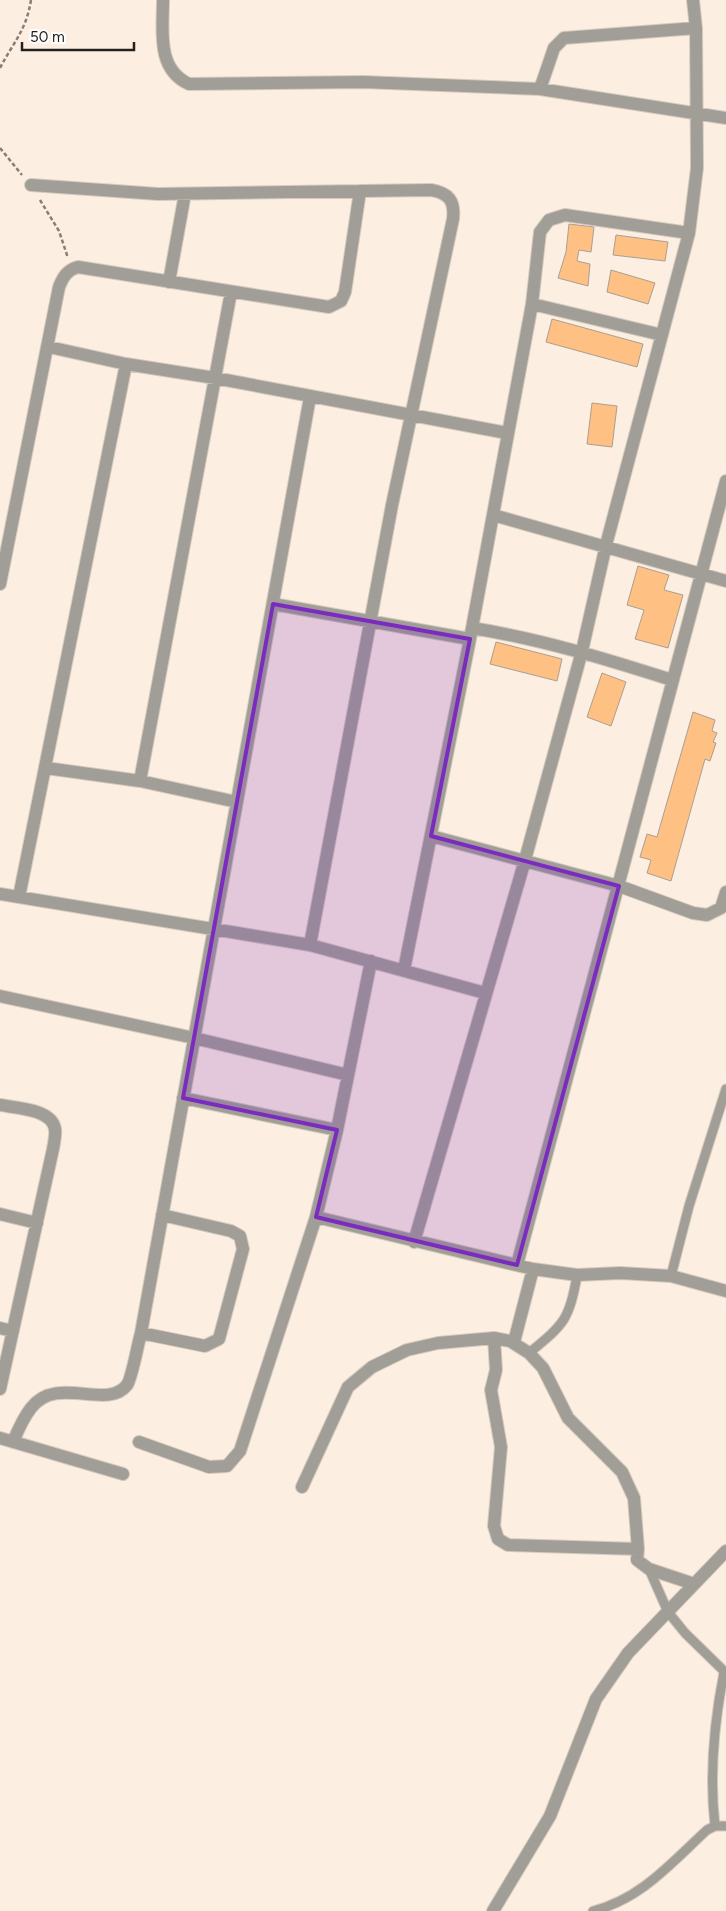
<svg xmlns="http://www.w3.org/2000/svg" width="726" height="1911" font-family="Figtree,sans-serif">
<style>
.building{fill:#fec083;stroke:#ab9e92}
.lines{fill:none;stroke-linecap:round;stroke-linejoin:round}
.lane-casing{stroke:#d5cabe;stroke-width:11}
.street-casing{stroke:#d5cabe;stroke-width:14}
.path{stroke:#877e76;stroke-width:2.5;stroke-dasharray:4 2.5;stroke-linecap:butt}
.lane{stroke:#a19e97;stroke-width:9}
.street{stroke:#a19e97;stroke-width:12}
.marked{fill:#7b2cbf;fill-opacity:0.2;stroke:#7b2cbf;stroke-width:4;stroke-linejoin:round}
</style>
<rect width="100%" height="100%" fill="#fcefe2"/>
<!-- building -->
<path class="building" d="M 569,224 L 594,227 L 591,252 L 579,250 L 577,261 L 590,264 L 588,286 L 558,278 L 566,252 Z
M 616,235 L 668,242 L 665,261 L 613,255 Z
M 611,270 L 655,283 L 648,304 L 607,292 Z
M 552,319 L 643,344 L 637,367 L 546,342 Z
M 592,403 L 617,406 L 612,447 L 587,444 Z
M 638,566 L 669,575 L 664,590 L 683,595 L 668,648 L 635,639 L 644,610 L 627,605 Z
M 496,642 L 562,659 L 557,681 L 490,664 Z
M 602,673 L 626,682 L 611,726 L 587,717 Z
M 693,712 L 715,720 L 712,731 L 717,733 L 713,742 L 716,743 L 710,761 L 705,759 L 671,881 L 647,873 L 651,860 L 640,857 L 647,834 L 657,837 Z"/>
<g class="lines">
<defs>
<path id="lane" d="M 671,1276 L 689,1206 L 726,1089
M 529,1353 C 563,1325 570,1320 577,1275
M 649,1569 L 668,1612 L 685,1633 L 726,1673
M 715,1826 C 709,1774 714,1723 724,1672
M 593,1911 C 641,1899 671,1863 707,1830 L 715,1826 L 726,1826"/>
<path id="street" d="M 163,0 C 163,30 156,69 189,84 L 363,82 L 540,89 L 726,118
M 540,89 L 554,48 L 564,38 L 696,28
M 31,185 L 158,194 L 431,190 C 449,193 455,201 453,219 L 392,505 L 310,945
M 169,282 L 185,194
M 532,304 L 662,335
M 49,347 L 126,364 L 215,378 L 507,433
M 493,515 L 726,581
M 0,584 L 59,287 C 63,277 67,270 78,267 L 329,307 L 341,301 L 345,292 L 360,191
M 273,604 L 470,639
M 472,628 C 541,639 606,659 672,680
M 46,768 L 140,781 L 237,802
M 140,781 L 231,292
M 431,836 L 619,886 L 693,913 L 707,915 L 721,908 L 726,892
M 0,894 L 310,945 L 485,993
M 19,897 L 126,364
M 404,970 L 470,639 L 532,304 L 540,232 L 549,220 L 565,215 L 689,233
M 0,996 L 194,1038 L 348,1075
M 183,1098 L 337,1130
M 0,1105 C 16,1108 52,1109 55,1129 C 56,1135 54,1143 53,1149 L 0,1389
M 0,1214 L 37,1223
M 316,1217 L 533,1269 L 577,1275 L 620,1273 L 671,1276 L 726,1291
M 414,1242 L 525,860 L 582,651 L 606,545 L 689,233 L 697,168 L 696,28 L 693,0
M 517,1265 L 726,481
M 0,1328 L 13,1331
M 141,1333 L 205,1346 L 219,1339 L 243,1249 L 240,1236 L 231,1231 L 162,1215
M 494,1338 L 496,1370 L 491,1390 L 501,1447 L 494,1526 L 498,1539 L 508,1545 L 638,1549
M 514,1342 L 533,1269
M 0,1438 L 123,1474
M 13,1442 C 18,1430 23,1418 31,1408 C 57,1374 107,1411 127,1385 C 132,1378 138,1343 141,1333 L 310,397
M 139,1442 L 209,1467 L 227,1466 L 240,1451 L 316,1217 L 337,1130 L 371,961
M 302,1487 L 348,1387 L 372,1367 L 407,1350 L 438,1343 L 494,1338 L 510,1341 L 529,1353 L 543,1368 L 568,1418 L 622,1472 L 634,1498 L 638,1549 L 637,1560 L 649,1569 L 694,1584
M 493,1911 L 550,1816 L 596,1699 L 628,1653 L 726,1551"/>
</defs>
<!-- lane casing -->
<use href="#lane" class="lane-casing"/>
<!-- street casing -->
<use href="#street" class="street-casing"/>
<!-- path -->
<path class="path" d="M 0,68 C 14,41 26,31 31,0
M 0,148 L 22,175
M 40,200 L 59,231 L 68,258"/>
<!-- lane -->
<use href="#lane" class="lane"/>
<!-- street -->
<use href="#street" class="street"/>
</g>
<!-- marked area -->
<path class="marked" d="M 273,604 L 470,639 L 431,836 L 619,886 L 517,1265 L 316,1217 L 337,1130 L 183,1098 Z"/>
<!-- scale -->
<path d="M22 42v8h112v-8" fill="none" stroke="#25201c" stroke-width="2.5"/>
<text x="30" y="42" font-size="15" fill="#25201c" stroke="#fefefe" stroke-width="4" paint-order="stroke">50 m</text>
</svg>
